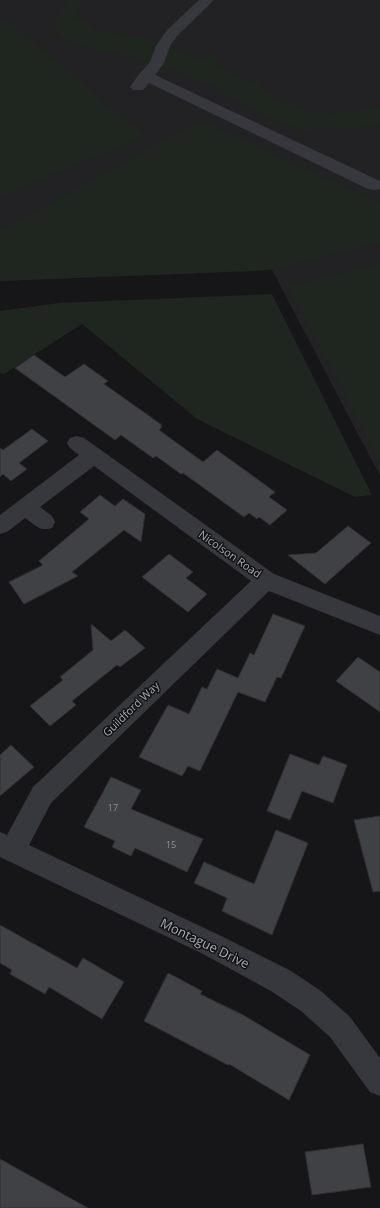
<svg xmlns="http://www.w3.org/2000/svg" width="380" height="1208" font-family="'Open Sans',sans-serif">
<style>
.built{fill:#222225}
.green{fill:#1e261f}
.building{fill:#404145;stroke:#303034}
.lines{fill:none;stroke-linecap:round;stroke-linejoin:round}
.minor{fill:#37383d;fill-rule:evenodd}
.labels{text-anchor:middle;stroke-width:3;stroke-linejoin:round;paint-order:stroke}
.number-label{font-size:9px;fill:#8e929b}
.street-label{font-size:11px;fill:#a8adb8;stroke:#111113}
.near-street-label{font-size:13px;fill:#a8adb8;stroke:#111113}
</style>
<rect width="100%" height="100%" fill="#161618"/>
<!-- built -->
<path class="built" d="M 0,0 L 380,0 L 380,476 L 272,270 L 0,281 Z"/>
<!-- green -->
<path class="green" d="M 68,0 L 83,0 L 72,17 L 95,23 L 90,28 L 146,38 L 201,59 L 208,54 L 220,59 L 214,64 L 251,82 L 259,78 L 264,80 L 258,85 L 287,106 L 295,103 L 310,113 L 343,112 L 380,107 L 380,126 L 301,131 L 267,118 L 214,87 L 157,63 L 70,44 L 59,36 L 53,25 Z
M 5,18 L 146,136 L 3,196 L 0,193 L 0,20 Z
M 200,120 L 380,202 L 380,243 L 272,270 L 0,281 L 0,231 Z
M 380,263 L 380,462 L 288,286 Z
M 272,294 L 372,495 L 355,497 L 197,419 L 82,324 L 4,374 L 0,373 L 0,311 L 59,303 Z"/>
<!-- building -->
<path class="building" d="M 34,355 L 65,377 L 84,364 L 108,381 L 104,384 L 162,425 L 160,426 L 162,427 L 159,430 L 203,462 L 217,450 L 275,492 L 269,497 L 287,510 L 270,525 L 259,517 L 257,519 L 249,513 L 244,517 L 183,473 L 181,474 L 156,456 L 153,458 L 121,435 L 115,440 L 15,368 Z
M 32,429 L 48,441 L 19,463 L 27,469 L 11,481 L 3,474 L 0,477 L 0,448 L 3,450 Z
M 100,495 L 115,506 L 123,499 L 145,514 L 141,542 L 124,530 L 72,572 L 78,576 L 24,604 L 9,582 L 43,565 L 39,561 L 89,519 L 80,512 Z
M 348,526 L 371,543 L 325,584 L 288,555 L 316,553 Z
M 169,554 L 193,572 L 186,578 L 207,594 L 188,612 L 142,577 Z
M 273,614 L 305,626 L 281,678 L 277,677 L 265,702 L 238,692 L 200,771 L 188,766 L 182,776 L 139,757 L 168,705 L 189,714 L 202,687 L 207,689 L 217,669 L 238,678 L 250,653 L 254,655 Z
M 91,624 L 111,641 L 125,630 L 145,648 L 120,667 L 117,665 L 72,701 L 76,705 L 50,726 L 30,706 L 63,680 L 60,677 L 93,650 Z
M 358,657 L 380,672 L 380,712 L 336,681 Z
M 11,745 L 34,767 L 0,796 L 0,755 Z
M 290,754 L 319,765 L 323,756 L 347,765 L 333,803 L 302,791 L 290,820 L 267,811 Z
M 111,777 L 141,790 L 131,809 L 203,839 L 187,872 L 135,848 L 131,856 L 112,847 L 115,841 L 84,827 Z
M 380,816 L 380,891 L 373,892 L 354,820 Z
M 276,830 L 308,843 L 272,935 L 222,911 L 227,898 L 194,883 L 204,862 L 254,884 Z
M 0,925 L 77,968 L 83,958 L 124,982 L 102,1019 L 49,987 L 45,994 L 10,974 L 12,970 L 0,963 Z
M 168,973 L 202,991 L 200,994 L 243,1015 L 310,1055 L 289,1100 L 229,1064 L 228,1065 L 144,1021 Z
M 363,1144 L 371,1187 L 312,1195 L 305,1152 Z
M 0,1159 L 88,1208 L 0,1208 Z"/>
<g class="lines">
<!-- minor -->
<path class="minor" d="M 199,0 L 214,0 L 177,36 L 170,46 L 164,63 L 155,75 L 380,181 L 380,189 L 374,190 L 368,189 L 149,83 L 143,90 L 133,90 L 130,87 L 140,73 L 150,62 L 156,46 L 167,30 Z
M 77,436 L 84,438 L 101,450 L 274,574 L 380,616 L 380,635 L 269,591 L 51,803 L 29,845 L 219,935 L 291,971 L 321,991 L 350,1017 L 380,1058 L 380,1096 L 370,1092 L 330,1037 L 301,1011 L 271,991 L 201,953 L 0,857 L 0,832 L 7,835 L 33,787 L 251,581 L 94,466 L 40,507 L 52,516 L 55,522 L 52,528 C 40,532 35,525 25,518 L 7,532 L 0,534 L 0,515 L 79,455 L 70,448 L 67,443 L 70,438 Z"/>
</g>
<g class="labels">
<!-- number labels -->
<g class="number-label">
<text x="113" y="811">17</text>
<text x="171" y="848">15</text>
</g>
<!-- street labels -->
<g class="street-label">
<text transform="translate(230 554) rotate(35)" y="4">Nicolson Road</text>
<text transform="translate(131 709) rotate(-44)" y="4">Guildford Way</text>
</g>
<!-- near-street labels -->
<g class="near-street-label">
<text transform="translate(205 943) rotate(26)" y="5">Montague Drive</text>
</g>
</g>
</svg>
